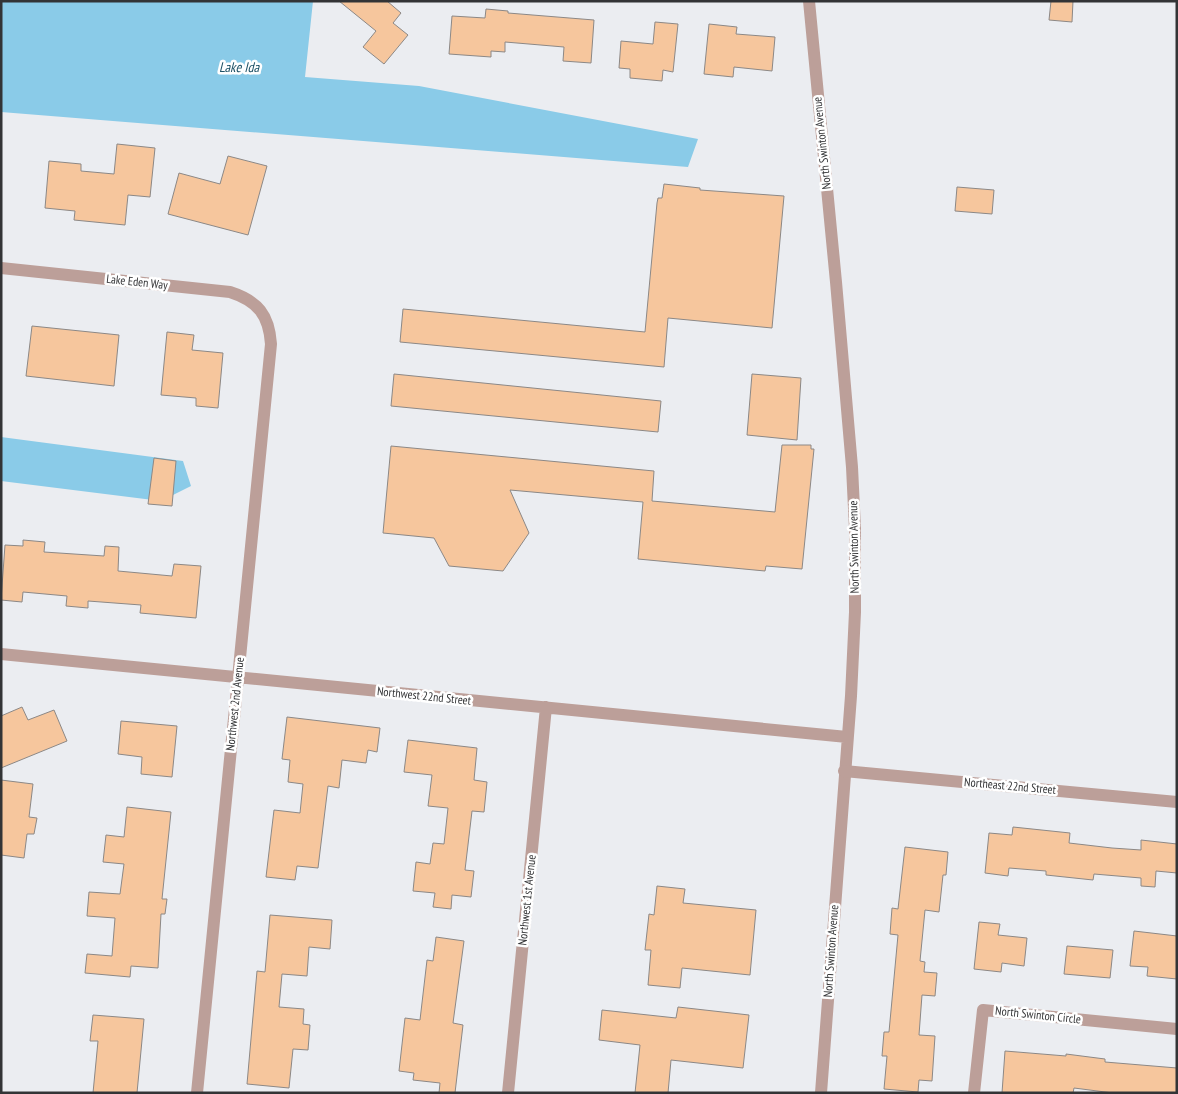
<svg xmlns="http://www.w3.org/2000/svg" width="1178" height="1094" font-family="'PT Sans Narrow',sans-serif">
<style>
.water{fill:#8acbe8}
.building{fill:#f6c69d;stroke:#8c8886}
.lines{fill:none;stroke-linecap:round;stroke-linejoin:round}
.minor{stroke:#bc9f99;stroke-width:12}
.tertiary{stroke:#bc9f99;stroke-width:12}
.labels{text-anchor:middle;stroke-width:5;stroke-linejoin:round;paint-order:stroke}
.street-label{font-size:12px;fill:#333436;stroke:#fff}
.water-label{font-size:14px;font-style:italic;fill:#1d5166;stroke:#fff}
</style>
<rect width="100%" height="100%" fill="#ebedf1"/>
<!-- water -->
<path class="water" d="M 1,1 L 313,1 L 305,77 L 419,86 L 698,139 L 688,167 L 1,112 Z
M 1,437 L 183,461 L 191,486 L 161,501 L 1,481 Z"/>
<!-- building -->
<path class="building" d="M 339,1 L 387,1 L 401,13 L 393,23 L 408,35 L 384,64 L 363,47 L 376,31 Z
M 1051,1 L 1073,1 L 1072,22 L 1049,20 Z
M 486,9 L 508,11 L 508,13 L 594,20 L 591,63 L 563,61 L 564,47 L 505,42 L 505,52 L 491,51 L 491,57 L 449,54 L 452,16 L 485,18 Z
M 655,22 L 678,24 L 673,72 L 663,70 L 662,81 L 630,78 L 630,69 L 619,68 L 621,41 L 653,44 Z
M 709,24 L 737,27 L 736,34 L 775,37 L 772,71 L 734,67 L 733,77 L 704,74 Z
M 117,144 L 155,148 L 150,197 L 128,195 L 125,225 L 74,220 L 75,211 L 45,208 L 49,161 L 81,164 L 81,171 L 114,174 Z
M 228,156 L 267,166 L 248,235 L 168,214 L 179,173 L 220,184 Z
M 664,184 L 700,188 L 700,190 L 784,196 L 772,328 L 668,318 L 664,367 L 400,342 L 403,309 L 645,332 L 657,203 L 658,198 L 662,198 Z
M 957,187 L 994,190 L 992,214 L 955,211 Z
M 32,326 L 119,335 L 114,386 L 26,376 Z
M 167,332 L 194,335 L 192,350 L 223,353 L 218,408 L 196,406 L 196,398 L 161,395 Z
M 394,374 L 661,401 L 658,432 L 391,406 Z
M 752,374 L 801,378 L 797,440 L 747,435 Z
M 782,445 L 811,445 L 811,449 L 814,449 L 802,569 L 766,566 L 765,571 L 638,559 L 643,502 L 510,490 L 529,533 L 503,571 L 449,566 L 434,538 L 383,533 L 391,446 L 654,471 L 652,501 L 775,512 Z
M 154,458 L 176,461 L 172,506 L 148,504 Z
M 23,540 L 45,542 L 44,552 L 104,556 L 105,546 L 119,547 L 118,571 L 172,576 L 174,564 L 201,566 L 196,618 L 140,613 L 141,605 L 88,601 L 88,608 L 66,606 L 67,596 L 23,592 L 22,602 L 1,600 L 5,545 L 23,546 Z
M 22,707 L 28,720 L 54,710 L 67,741 L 1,768 L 1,716 Z
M 287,717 L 380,728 L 377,752 L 368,750 L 366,763 L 342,760 L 339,788 L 328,786 L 318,868 L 297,866 L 295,880 L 266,877 L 274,810 L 300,813 L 303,784 L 288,782 L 290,760 L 282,759 Z
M 121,721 L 177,726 L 172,777 L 141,774 L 142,757 L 118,754 Z
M 408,740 L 477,748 L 474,780 L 487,782 L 484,812 L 472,811 L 465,870 L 474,871 L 471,897 L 452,895 L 451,909 L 433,907 L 435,893 L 413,891 L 416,862 L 430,864 L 433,843 L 444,844 L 448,808 L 428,806 L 432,775 L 404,772 Z
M 1,780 L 33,784 L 29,817 L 37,818 L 34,834 L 27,834 L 24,858 L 1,855 Z
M 127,807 L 171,812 L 162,899 L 167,899 L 165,914 L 161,914 L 158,968 L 131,966 L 130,977 L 85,973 L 87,954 L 112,956 L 115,918 L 87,916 L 89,892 L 120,894 L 124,864 L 103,862 L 106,835 L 124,837 Z
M 1013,827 L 1070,833 L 1069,843 L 1112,848 L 1141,850 L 1141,840 L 1177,844 L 1177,873 L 1156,871 L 1155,887 L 1141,886 L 1141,878 L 1094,874 L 1093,880 L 1046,875 L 1046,871 L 1009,868 L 1008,876 L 985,873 L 989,833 L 1012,835 Z
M 905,847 L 948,852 L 946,875 L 943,875 L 939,912 L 925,910 L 920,961 L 925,962 L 924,972 L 937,973 L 935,996 L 922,995 L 919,1035 L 935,1036 L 932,1081 L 919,1080 L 918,1092 L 884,1089 L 887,1056 L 882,1056 L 884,1032 L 889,1032 L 898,935 L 890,934 L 892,908 L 898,909 Z
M 657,886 L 685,889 L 683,903 L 756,910 L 750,975 L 682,968 L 680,988 L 648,985 L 651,950 L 645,950 L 649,914 L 654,915 Z
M 270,915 L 332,920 L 330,949 L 309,947 L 307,976 L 282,974 L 279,1007 L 304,1009 L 303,1024 L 310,1025 L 308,1050 L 293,1049 L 289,1088 L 247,1084 L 257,971 L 265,972 Z
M 979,922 L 1000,924 L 998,935 L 1027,938 L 1024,966 L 1002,963 L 1001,972 L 974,969 Z
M 1134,931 L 1177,936 L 1177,979 L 1147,976 L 1148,967 L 1130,966 Z
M 436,937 L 464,941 L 453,1023 L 463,1025 L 455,1093 L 439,1093 L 440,1083 L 413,1080 L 414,1073 L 399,1071 L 405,1018 L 420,1020 L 427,960 L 433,961 Z
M 1067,946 L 1113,950 L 1110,978 L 1064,974 Z
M 678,1007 L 749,1015 L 743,1068 L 671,1060 L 668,1093 L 635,1093 L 640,1045 L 599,1040 L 602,1010 L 676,1018 Z
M 93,1015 L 144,1019 L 137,1093 L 93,1093 L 98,1041 L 90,1041 Z
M 1005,1051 L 1066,1056 L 1066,1054 L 1105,1059 L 1105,1062 L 1177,1068 L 1177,1093 L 1113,1093 L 1074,1088 L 1073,1093 L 1002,1093 Z"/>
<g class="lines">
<!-- minor -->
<path class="minor" d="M 809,1 L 836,282 L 852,467 L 855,529 L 855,612 L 851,696 L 821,1093
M 1,268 L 230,292 C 258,301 269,315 271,344 L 197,1093
M 1,654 L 847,737
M 508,1093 L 546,707
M 974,1093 L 983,1010 L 1177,1029"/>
<!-- tertiary -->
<path class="tertiary" d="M 844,771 L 1177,802"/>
</g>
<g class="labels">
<!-- street labels -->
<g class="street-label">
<text transform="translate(822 143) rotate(-96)" y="4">North Swinton Avenue</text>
<text transform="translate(137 282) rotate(6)" y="4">Lake Eden Way</text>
<text transform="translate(854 547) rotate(-91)" y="4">North Swinton Avenue</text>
<text transform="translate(424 696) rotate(6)" y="4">Northwest 22nd Street</text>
<text transform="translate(235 704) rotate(-84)" y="4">Northwest 2nd Avenue</text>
<text transform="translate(1010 786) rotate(5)" y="4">Northeast 22nd Street</text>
<text transform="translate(527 900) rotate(-84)" y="4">Northwest 1st Avenue</text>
<text transform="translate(831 951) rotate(-86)" y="4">North Swinton Avenue</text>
<text transform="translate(1038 1015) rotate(6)" y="4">North Swinton Circle</text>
</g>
<!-- water labels -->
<g class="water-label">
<text x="239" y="72">Lake Ida</text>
</g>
</g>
<!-- border -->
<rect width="1178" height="1094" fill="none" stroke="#333436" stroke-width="5"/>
</svg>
